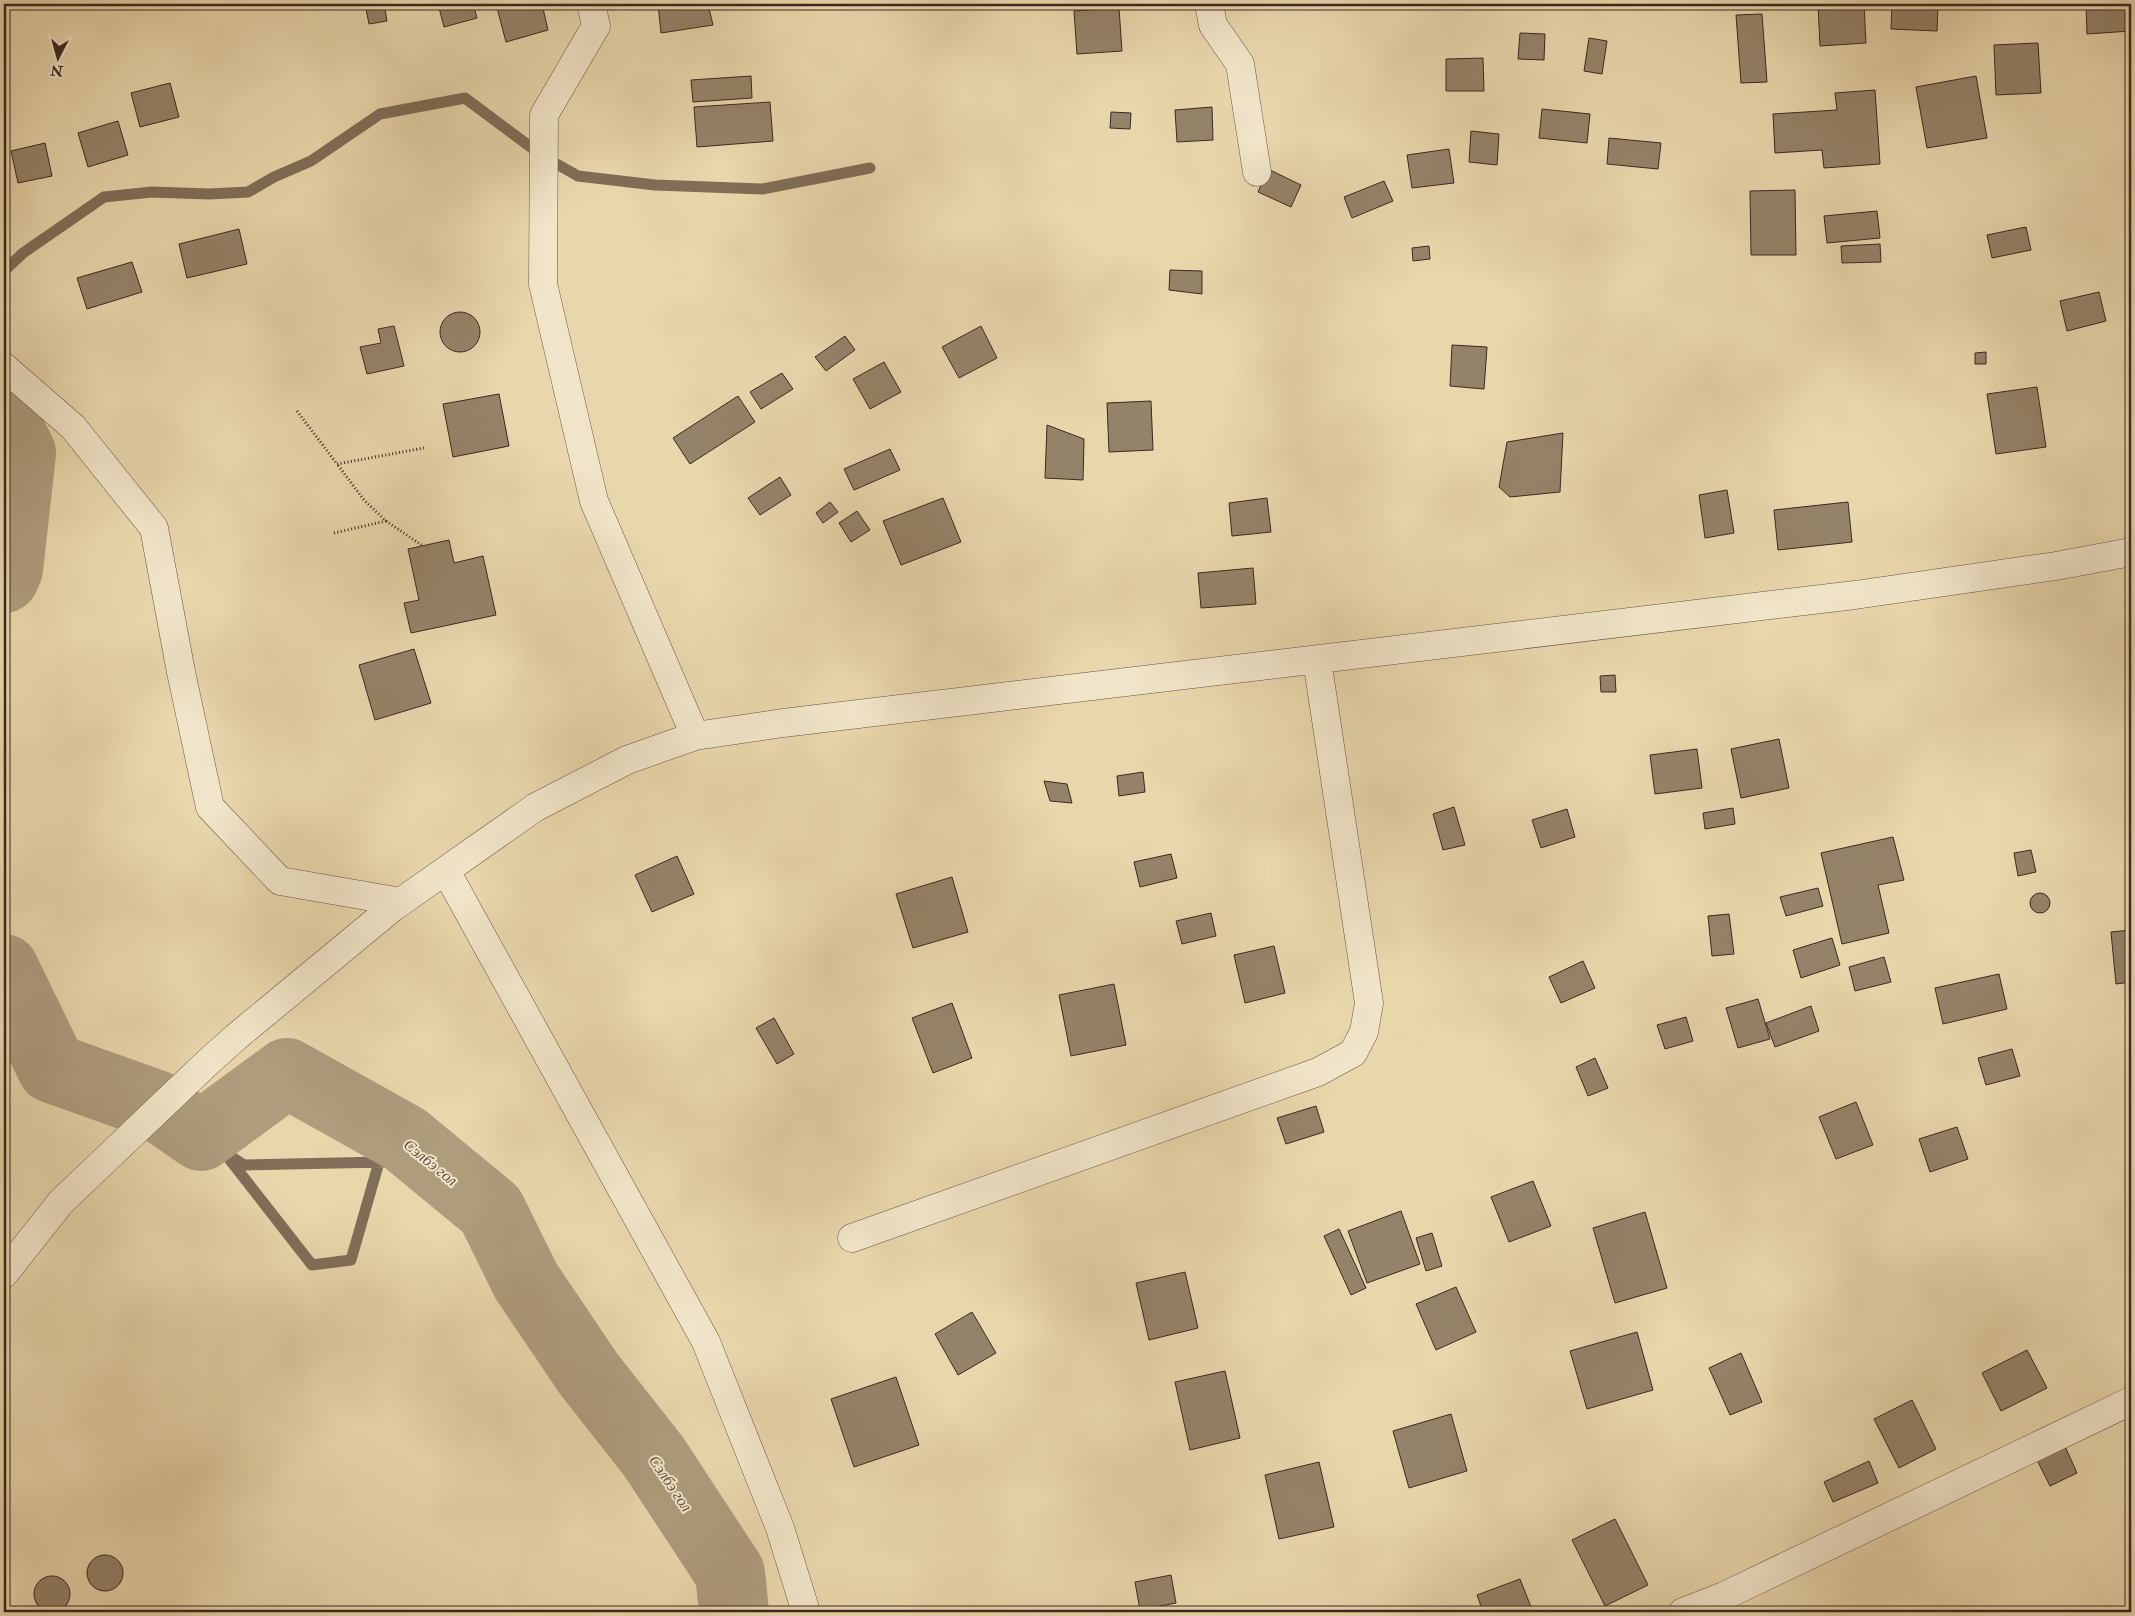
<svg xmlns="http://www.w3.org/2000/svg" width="2135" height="1616" font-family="'IM FELL Double Pica',serif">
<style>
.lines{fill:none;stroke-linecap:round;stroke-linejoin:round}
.stream{stroke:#806e58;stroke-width:11}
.river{stroke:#ae9c7d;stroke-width:70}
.building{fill:#958369;stroke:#3b2821}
.street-casing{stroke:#665444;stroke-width:29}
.path{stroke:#3b2821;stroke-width:3;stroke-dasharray:1 2.5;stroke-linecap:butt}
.street{stroke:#f1e5c9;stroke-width:28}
.labels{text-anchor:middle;stroke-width:4;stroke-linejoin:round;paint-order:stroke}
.water-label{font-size:16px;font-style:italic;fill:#5e4b3d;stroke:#f1e5c9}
</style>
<rect width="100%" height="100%" fill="#e9d7ac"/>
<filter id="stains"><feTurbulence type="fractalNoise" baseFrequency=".004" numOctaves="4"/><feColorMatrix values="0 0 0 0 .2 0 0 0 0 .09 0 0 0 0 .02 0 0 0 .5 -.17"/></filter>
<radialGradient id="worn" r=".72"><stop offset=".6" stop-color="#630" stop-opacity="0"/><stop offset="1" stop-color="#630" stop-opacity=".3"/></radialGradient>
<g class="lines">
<!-- stream -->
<path class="stream" d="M 4,271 L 23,253 L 104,197 L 152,192 L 209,194 L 248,192 L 274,177 L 311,161 L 380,114 L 465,98 L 544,157 L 578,176 L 655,185 L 762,189 L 870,168
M 4,1023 L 52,1068
M 201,1136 L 244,1165 L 431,1161
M 223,1151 L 312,1265 L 351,1260 L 379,1162"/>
<!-- river -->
<path class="river" d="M 4,419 L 21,453 L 8,569 L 4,578
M 4,969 L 52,1068 L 156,1105 L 201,1136 L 287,1073 L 405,1139 L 491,1210 L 526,1281 L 588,1373 L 654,1457 L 730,1573 L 734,1612"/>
</g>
<!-- building -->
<path class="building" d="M 365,4 L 384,4 L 387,21 L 369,24 Z
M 438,4 L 473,4 L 477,18 L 444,27 Z
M 496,4 L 542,4 L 548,30 L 506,42 Z
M 658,4 L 708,4 L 713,25 L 661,33 Z
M 1256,4 L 1281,4 L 1257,7 Z
M 1818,4 L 1864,4 L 1866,43 L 1820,46 Z
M 1892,4 L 1938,4 L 1937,31 L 1891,29 Z
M 2086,4 L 2131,4 L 2131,31 L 2087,34 Z
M 1119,8 L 1122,51 L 1077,54 L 1074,11 Z
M 1762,14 L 1767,82 L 1741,83 L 1736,15 Z
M 1520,33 L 1545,34 L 1544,60 L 1518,59 Z
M 1589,38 L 1607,41 L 1602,74 L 1584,71 Z
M 2038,43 L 2041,93 L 1996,95 L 1994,45 Z
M 1483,58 L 1484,91 L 1446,91 L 1446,59 Z
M 751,76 L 752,98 L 693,102 L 691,80 Z
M 1976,76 L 1987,138 L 1927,148 L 1916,87 Z
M 170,83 L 179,117 L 140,127 L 131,93 Z
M 1875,90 L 1880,164 L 1824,168 L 1822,150 L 1775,153 L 1773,114 L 1837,110 L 1835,93 Z
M 770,102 L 773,141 L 697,147 L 694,107 Z
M 1212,107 L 1213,140 L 1177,142 L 1175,110 Z
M 1542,109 L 1590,114 L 1587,143 L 1539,138 Z
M 1111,112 L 1131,113 L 1130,129 L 1110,128 Z
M 118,121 L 128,155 L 88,167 L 78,133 Z
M 1471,131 L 1499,134 L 1497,165 L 1469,162 Z
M 1609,138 L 1661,143 L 1658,169 L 1607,164 Z
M 45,143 L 52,176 L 18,183 L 11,151 Z
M 1449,149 L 1454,183 L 1412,188 L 1407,155 Z
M 1268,169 L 1301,185 L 1291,207 L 1258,192 Z
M 1384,181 L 1393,201 L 1352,218 L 1344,197 Z
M 1795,190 L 1796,255 L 1751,255 L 1750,191 Z
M 1877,211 L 1880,238 L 1827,243 L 1824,216 Z
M 2026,227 L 2031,250 L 1992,258 L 1987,235 Z
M 239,229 L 247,264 L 187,278 L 179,244 Z
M 1880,244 L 1881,262 L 1842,263 L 1841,246 Z
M 1429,246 L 1430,259 L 1413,261 L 1412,248 Z
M 132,262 L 142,292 L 87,309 L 77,278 Z
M 1170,270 L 1202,271 L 1202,294 L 1169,290 Z
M 2099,292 L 2106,321 L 2067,331 L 2060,301 Z
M440 332a20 20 0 1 1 40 0a20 20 0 1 1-40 0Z
M 394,326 L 404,366 L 367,374 L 360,347 L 381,343 L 378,329 Z
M 981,326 L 997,358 L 959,378 L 942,347 Z
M 845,336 L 855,350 L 826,371 L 815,357 Z
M 1452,345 L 1487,347 L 1484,389 L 1450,386 Z
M 1986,352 L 1986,364 L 1975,364 L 1975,353 Z
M 884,362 L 901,392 L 870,409 L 853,379 Z
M 782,373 L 793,389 L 761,409 L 750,392 Z
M 2037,387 L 2046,447 L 1996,454 L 1987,394 Z
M 499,394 L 509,446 L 453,457 L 443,404 Z
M 738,396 L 755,422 L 690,464 L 673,438 Z
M 1151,401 L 1153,450 L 1109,452 L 1107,403 Z
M 1047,425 L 1084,439 L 1083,480 L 1045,478 Z
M 1563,433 L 1560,492 L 1510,497 L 1499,487 L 1507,442 Z
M 890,449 L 900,470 L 854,490 L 844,469 Z
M 780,477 L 791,495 L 760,515 L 748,498 Z
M 1727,490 L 1734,533 L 1705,538 L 1699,495 Z
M 943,498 L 961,542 L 901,565 L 883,521 Z
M 1267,498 L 1271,532 L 1232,536 L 1229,503 Z
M 830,502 L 838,512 L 823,523 L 816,513 Z
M 1848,502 L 1852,542 L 1778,550 L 1774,510 Z
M 857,511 L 870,530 L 851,542 L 839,523 Z
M 449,540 L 454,563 L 483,556 L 496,615 L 411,633 L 404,603 L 419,600 L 408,549 Z
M 1253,568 L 1256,604 L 1201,608 L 1198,573 Z
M 414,649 L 431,703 L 375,720 L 359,665 Z
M 1615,675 L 1616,692 L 1601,692 L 1600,676 Z
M 1779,739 L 1789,788 L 1741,798 L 1731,749 Z
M 1697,749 L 1702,788 L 1655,794 L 1650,755 Z
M 1143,772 L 1145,792 L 1119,796 L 1117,776 Z
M 1044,781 L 1067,784 L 1072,803 L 1050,801 Z
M 1454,807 L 1465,845 L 1443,850 L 1433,814 Z
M 1733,808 L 1735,824 L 1705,829 L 1703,813 Z
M 1567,809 L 1575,837 L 1541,848 L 1532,820 Z
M 1893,837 L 1904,880 L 1878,885 L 1889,933 L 1842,944 L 1821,853 Z
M 2031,850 L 2036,872 L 2018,876 L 2014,853 Z
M 1171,854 L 1177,878 L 1140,887 L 1134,862 Z
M 677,856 L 694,894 L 652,912 L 635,875 Z
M 952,877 L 968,932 L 913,948 L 896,894 Z
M 1818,888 L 1823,906 L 1786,916 L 1780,897 Z
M2030 903a10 10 0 1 1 20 0a10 10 0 1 1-20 0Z
M 1211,913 L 1216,936 L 1182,944 L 1176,921 Z
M 1729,914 L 1734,954 L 1712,956 L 1708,916 Z
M 2131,930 L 2131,982 L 2116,984 L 2111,932 Z
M 1832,938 L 1840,965 L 1801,978 L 1793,950 Z
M 1274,946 L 1285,993 L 1245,1003 L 1234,955 Z
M 1884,957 L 1891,982 L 1855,991 L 1849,967 Z
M 1583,961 L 1595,988 L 1561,1003 L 1549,977 Z
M 1999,974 L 2007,1009 L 1943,1024 L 1935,988 Z
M 1114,984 L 1126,1045 L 1071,1056 L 1059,995 Z
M 1758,999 L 1770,1039 L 1738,1048 L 1726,1008 Z
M 952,1003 L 972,1058 L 933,1073 L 912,1018 Z
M 1811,1006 L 1819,1031 L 1775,1047 L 1766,1023 Z
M 1686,1017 L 1693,1041 L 1665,1049 L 1657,1025 Z
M 774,1018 L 794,1054 L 777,1064 L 756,1028 Z
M 2012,1049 L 2020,1076 L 1986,1085 L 1978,1058 Z
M 1595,1058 L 1608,1088 L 1588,1096 L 1576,1067 Z
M 1856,1102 L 1873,1145 L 1836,1159 L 1819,1117 Z
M 1316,1106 L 1324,1132 L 1286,1144 L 1277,1118 Z
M 1957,1127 L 1968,1159 L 1930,1172 L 1919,1139 Z
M 1533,1181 L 1551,1226 L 1509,1242 L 1491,1197 Z
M 1401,1211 L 1420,1264 L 1367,1283 L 1348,1231 Z
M 1645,1212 L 1667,1288 L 1615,1303 L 1593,1228 Z
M 1339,1229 L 1366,1288 L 1351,1295 L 1324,1236 Z
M 1432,1233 L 1442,1266 L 1426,1271 L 1416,1238 Z
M 1185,1272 L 1198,1328 L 1149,1340 L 1136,1283 Z
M 1456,1287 L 1476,1332 L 1436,1350 L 1416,1304 Z
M 972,1312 L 996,1353 L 958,1375 L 935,1334 Z
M 1637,1332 L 1653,1390 L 1587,1409 L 1570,1351 Z
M 2027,1350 L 2047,1388 L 2001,1411 L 1982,1373 Z
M 1741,1353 L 1762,1402 L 1730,1415 L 1709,1368 Z
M 1225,1371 L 1240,1438 L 1190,1450 L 1175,1382 Z
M 896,1377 L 919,1445 L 854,1467 L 831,1399 Z
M 1912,1400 L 1936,1449 L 1899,1468 L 1874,1419 Z
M 1451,1414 L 1467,1471 L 1409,1488 L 1393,1431 Z
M 2064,1444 L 2077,1473 L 2050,1486 L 2036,1458 Z
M 1869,1461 L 1878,1483 L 1833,1502 L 1824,1482 Z
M 1319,1462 L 1334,1527 L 1279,1539 L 1265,1475 Z
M 1615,1519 L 1648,1585 L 1605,1606 L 1572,1540 Z
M87 1573a18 18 0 1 1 36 0a18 18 0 1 1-36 0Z
M 1171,1575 L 1176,1603 L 1140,1610 L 1135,1582 Z
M34 1594a18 18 0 1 1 36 0a18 18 0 1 1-36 0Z
M 1520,1579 L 1533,1612 L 1483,1612 L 1477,1595 Z"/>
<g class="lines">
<defs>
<path id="street" d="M 591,4 L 596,26 L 544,115 L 543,284 L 594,501 L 695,736
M 1209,4 L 1213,25 L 1240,64 L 1257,172
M 4,367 L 73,427 L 154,528 L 181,672 L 210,807 L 280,881 L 401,902
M 446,871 L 706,1342 L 780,1528 L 806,1612
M 852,1238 L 1318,1072 L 1353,1053 L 1364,1032 L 1369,1003 L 1317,660
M 4,1274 L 61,1202 L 207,1063 L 236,1037 L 392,908 L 536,807 L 627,760 L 695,736 L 783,723 L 1855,595 L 2056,566 L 2131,552
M 1683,1612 L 1724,1596 L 2131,1401"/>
</defs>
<!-- street casing -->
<use href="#street" class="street-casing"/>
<!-- path -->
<path class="path" d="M 297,411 L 337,464 L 424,448
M 386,521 L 423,546
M 334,533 L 386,521 L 364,500 L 337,464"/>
<!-- street -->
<use href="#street" class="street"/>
</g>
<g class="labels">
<!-- water labels -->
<g class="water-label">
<text transform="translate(431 1162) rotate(39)" y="6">Сэлбэ гол</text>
<text transform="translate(671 1483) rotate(56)" y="6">Сэлбэ гол</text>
</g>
</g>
<!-- margin -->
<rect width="2135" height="1616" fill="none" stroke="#e9d7ac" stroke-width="20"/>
<rect x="5" y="5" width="2125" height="1606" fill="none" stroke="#3b2821" stroke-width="2.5"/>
<rect x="10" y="10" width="2115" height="1596" fill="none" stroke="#3b2821"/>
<!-- north arrow -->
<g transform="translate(58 58) rotate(186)" stroke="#f1e5c9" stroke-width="4" paint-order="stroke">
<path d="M0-4L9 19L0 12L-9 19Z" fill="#3b2821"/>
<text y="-8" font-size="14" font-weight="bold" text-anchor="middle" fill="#3b2821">N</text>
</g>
<rect width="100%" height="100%" filter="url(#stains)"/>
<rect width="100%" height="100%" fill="url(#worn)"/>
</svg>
